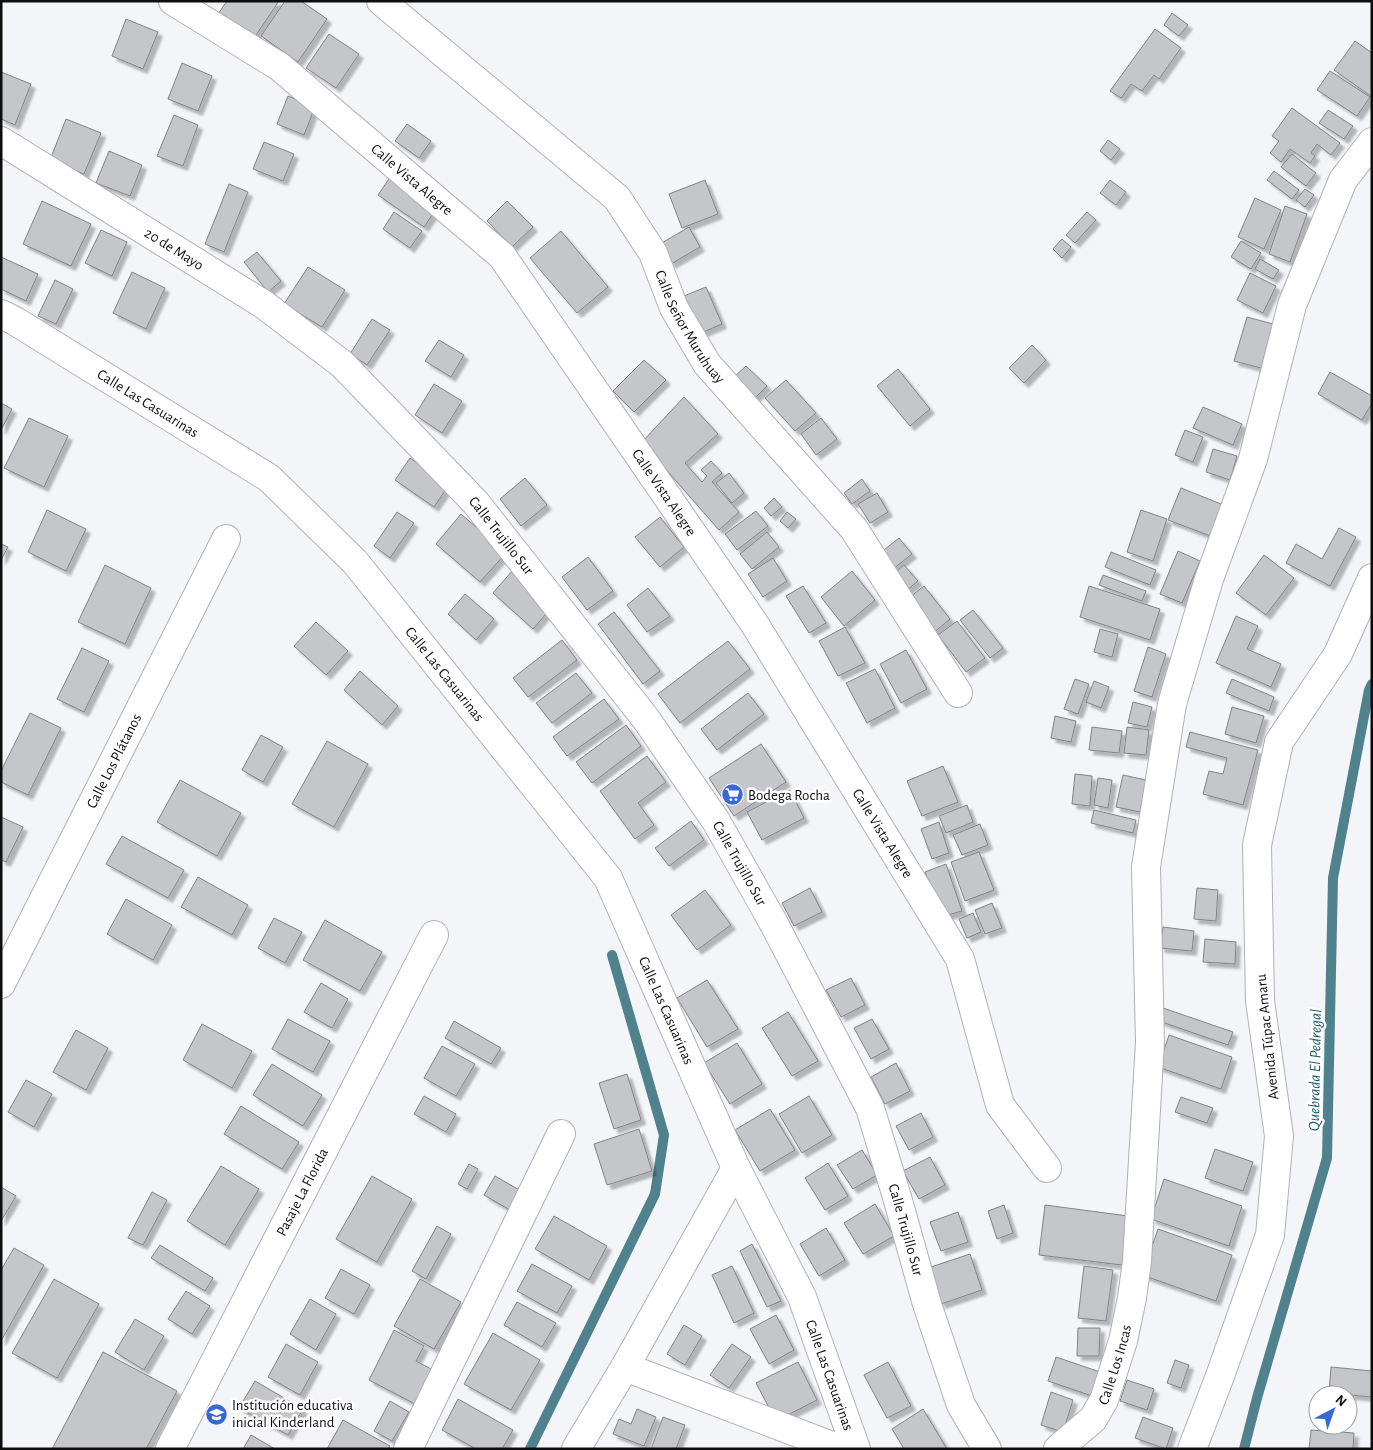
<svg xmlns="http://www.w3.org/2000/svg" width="1373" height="1450" font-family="'Alegreya Sans',sans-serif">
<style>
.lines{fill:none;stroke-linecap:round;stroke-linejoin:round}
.stream{stroke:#50828d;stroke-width:10}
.building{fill:#c5c6ca;stroke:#828286;filter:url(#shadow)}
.minor-casing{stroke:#b1b1b5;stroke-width:30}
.minor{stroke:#fff;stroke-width:28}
.labels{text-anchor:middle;stroke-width:5;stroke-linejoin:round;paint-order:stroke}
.street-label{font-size:15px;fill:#0d0d0e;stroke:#fff}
.poi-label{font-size:15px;fill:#0d0d0e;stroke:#fff;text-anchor:start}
.water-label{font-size:16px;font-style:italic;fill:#205c67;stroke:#fff}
</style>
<defs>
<filter id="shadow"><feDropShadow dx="4.5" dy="4.5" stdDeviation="1" flood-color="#0004"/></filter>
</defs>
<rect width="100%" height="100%" fill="#f4f5f9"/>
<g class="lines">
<!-- stream -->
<path class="stream" d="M 530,1449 L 655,1194 L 664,1135 L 612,955
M 1244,1449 L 1257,1398 L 1327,1158 L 1333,878 L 1369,690 L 1372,684"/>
</g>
<!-- building -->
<path class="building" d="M 227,1 L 279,1 L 252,41 L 216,17 Z
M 285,1 L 301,1 L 327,19 L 298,62 L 261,36 Z
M 1172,13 L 1188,25 L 1179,36 L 1164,25 Z
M 126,19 L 158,32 L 143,69 L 112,56 Z
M 1155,29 L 1181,48 L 1159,79 L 1154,75 L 1142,91 L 1131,84 L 1121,98 L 1110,91 Z
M 329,34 L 359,54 L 336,88 L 306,68 Z
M 1355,41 L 1372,53 L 1372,97 L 1334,70 Z
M 182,63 L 212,76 L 198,111 L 168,99 Z
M 1330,71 L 1370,97 L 1357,116 L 1317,90 Z
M 1,72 L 31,84 L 15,125 L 1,119 Z
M 288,96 L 315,107 L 304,135 L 277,124 Z
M 1292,108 L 1340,143 L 1331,155 L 1317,144 L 1311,153 L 1315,156 L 1310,163 L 1290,149 L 1281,162 L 1270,153 L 1279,141 L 1272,136 Z
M 1328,110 L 1353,126 L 1344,139 L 1319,123 Z
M 174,115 L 198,125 L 183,166 L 157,156 Z
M 66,119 L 101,133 L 84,174 L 50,160 Z
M 407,124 L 431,141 L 419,158 L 395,141 Z
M 1108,140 L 1120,149 L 1111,160 L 1100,151 Z
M 264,142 L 294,154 L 283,181 L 253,169 Z
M 109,151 L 142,165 L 130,196 L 96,183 Z
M 1292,154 L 1316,173 L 1306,186 L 1281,167 Z
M 1274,171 L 1299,190 L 1292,199 L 1267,180 Z
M 391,176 L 437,208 L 424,227 L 378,195 Z
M 705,180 L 718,214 L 682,228 L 669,194 Z
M 1110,180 L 1126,192 L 1116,205 L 1100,193 Z
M 229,184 L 248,192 L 224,252 L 205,244 Z
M 1305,189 L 1314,195 L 1305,207 L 1296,200 Z
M 1255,198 L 1281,210 L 1264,249 L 1238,237 Z
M 42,201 L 91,224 L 71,266 L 23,244 Z
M 507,201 L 533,227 L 512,247 L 487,221 Z
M 1285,206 L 1307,214 L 1290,262 L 1269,254 Z
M 394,212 L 422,231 L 410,248 L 383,229 Z
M 1087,212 L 1096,220 L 1075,243 L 1066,235 Z
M 689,227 L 700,247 L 671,264 L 660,244 Z
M 101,230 L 127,242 L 112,276 L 85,263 Z
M 561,231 L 608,287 L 577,313 L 530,258 Z
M 1062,239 L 1071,247 L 1062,258 L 1053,249 Z
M 1241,241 L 1261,253 L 1251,269 L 1231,257 Z
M 257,252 L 281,281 L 268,292 L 244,262 Z
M 1,257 L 38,274 L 26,301 L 1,289 Z
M 1260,259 L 1279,270 L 1273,279 L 1255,269 Z
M 308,267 L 345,290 L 322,327 L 284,304 Z
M 132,272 L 165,288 L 146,329 L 113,313 Z
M 1250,273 L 1276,286 L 1263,313 L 1237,300 Z
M 55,280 L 73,289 L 56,324 L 38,316 Z
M 706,287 L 722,324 L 701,333 L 684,296 Z
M 1247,317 L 1273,324 L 1261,368 L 1234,361 Z
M 372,319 L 390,330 L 367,365 L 350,354 Z
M 439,340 L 464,355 L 451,377 L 425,361 Z
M 1032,345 L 1046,360 L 1024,383 L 1009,368 Z
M 644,360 L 666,380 L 634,412 L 613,391 Z
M 746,366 L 767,386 L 752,401 L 731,380 Z
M 898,369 L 930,409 L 910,426 L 877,386 Z
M 1330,372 L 1372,396 L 1372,403 L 1362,420 L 1318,394 Z
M 786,380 L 816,413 L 795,431 L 765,398 Z
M 434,384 L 462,401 L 442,433 L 415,415 Z
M 684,397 L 718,434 L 685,463 L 702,482 L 707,476 L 701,470 L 711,461 L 722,473 L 712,482 L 739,512 L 719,530 L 642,442 Z
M 1,403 L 12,409 L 1,430 Z
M 1203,407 L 1242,424 L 1233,445 L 1193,428 Z
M 29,418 L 68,436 L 44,487 L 4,468 Z
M 821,418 L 837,439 L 816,455 L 801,434 Z
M 1185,430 L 1203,437 L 1193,462 L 1175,455 Z
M 1213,449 L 1237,456 L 1230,480 L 1206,472 Z
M 410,458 L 449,485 L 434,507 L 395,480 Z
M 729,473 L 744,493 L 732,503 L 716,483 Z
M 525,478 L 547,505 L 521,526 L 500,499 Z
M 862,479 L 870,491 L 852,504 L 844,493 Z
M 1181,488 L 1226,506 L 1213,537 L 1168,520 Z
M 877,493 L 888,512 L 870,523 L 858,504 Z
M 774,498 L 782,507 L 771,516 L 764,508 Z
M 47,510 L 86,529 L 66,571 L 28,552 Z
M 1141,510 L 1167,519 L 1153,561 L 1127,552 Z
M 756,511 L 768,526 L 737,550 L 725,534 Z
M 397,512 L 414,523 L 390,558 L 374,546 Z
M 787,512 L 796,519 L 788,528 L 780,521 Z
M 461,514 L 506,553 L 480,582 L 436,544 Z
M 660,517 L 684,547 L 660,567 L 635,537 Z
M 1339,528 L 1356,537 L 1330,586 L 1286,563 L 1296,544 L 1322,559 Z
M 767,532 L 779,547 L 752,569 L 740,554 Z
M 899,538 L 912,554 L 888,573 L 875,557 Z
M 1,544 L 8,547 L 1,560 Z
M 1178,551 L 1200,561 L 1182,603 L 1160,594 Z
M 1111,552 L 1156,570 L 1150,585 L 1105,567 Z
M 1264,555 L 1294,578 L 1266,615 L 1236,593 Z
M 588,557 L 613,591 L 587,610 L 562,577 Z
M 773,558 L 787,581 L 763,597 L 748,574 Z
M 105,565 L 151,588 L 125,644 L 78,622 Z
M 904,565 L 918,581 L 905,592 L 891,576 Z
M 513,570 L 553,606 L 533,629 L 493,593 Z
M 852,571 L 875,600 L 844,626 L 821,597 Z
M 1103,575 L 1146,591 L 1142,601 L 1099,585 Z
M 803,586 L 826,623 L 809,633 L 786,596 Z
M 924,586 L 950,619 L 932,634 L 905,601 Z
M 1089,586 L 1160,609 L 1150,640 L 1080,617 Z
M 648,588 L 670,616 L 647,632 L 627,605 Z
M 465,594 L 494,619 L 476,640 L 448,614 Z
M 973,610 L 1003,648 L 990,658 L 960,620 Z
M 614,612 L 660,671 L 643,684 L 598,624 Z
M 1236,616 L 1258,626 L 1247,649 L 1281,664 L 1271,687 L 1216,663 Z
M 957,621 L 985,658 L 966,672 L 938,635 Z
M 316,622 L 348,651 L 326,675 L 294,646 Z
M 845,627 L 865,663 L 838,676 L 819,641 Z
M 1100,629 L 1118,634 L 1112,657 L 1094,652 Z
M 562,640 L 577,660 L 528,697 L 513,678 Z
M 728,641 L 750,669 L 680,723 L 658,694 Z
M 1148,647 L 1166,654 L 1152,697 L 1134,691 Z
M 82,648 L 109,661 L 84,712 L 57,699 Z
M 906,650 L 927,689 L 901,703 L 880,664 Z
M 875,669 L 895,708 L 867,723 L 846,683 Z
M 360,671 L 398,706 L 382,725 L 344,690 Z
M 576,673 L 592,693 L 552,723 L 536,703 Z
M 1075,679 L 1089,684 L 1078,714 L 1064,709 Z
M 1232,679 L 1274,697 L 1269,711 L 1226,693 Z
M 1094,681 L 1109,687 L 1101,708 L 1086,702 Z
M 748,693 L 764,714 L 717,750 L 701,729 Z
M 604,699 L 619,719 L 567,756 L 553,737 Z
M 1133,702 L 1152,707 L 1147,727 L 1128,723 Z
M 1232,707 L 1264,716 L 1256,743 L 1225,734 Z
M 30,713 L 61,728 L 28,795 L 1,782 L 1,771 Z
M 1055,716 L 1076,721 L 1071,742 L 1051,738 Z
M 626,725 L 641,746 L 592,783 L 576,762 Z
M 1092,727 L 1122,731 L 1119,753 L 1089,750 Z
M 1127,727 L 1149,730 L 1146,755 L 1124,753 Z
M 1190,732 L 1258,750 L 1243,805 L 1203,794 L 1209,771 L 1223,774 L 1227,758 L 1186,747 Z
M 261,735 L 283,747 L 263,782 L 242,770 Z
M 327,741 L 368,764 L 334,827 L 292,804 Z
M 761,744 L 786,782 L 734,816 L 709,778 Z
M 647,756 L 666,782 L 638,803 L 654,825 L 635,839 L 600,791 Z
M 943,766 L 958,802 L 922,816 L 907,781 Z
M 1075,774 L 1092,776 L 1090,806 L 1072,804 Z
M 1123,775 L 1146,780 L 1140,812 L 1116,807 Z
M 1098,778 L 1112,780 L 1108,808 L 1094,805 Z
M 180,780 L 241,813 L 217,856 L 157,822 Z
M 790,790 L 804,818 L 762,840 L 747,812 Z
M 967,805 L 973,822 L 946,833 L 939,816 Z
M 1094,810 L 1136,820 L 1133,833 L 1091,823 Z
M 1,817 L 23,827 L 6,862 L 1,860 Z
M 691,821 L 704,840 L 669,866 L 655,848 Z
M 939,822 L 949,853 L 932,859 L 921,829 Z
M 980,824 L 988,845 L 962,855 L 953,835 Z
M 122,836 L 184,870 L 168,898 L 106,864 Z
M 979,852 L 994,890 L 965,901 L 951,862 Z
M 946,864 L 962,911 L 941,917 L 925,872 Z
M 198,877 L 248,905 L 232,935 L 181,907 Z
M 810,888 L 822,912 L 794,926 L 782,903 Z
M 1197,888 L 1218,890 L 1216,921 L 1194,919 Z
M 705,890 L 731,925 L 697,950 L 671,915 Z
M 126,899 L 172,925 L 153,960 L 107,934 Z
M 992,903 L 1002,928 L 985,934 L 975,910 Z
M 973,913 L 981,932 L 967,938 L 959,919 Z
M 274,918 L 302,932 L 285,963 L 258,948 Z
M 325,920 L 382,952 L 360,991 L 303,960 Z
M 1163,927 L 1194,931 L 1192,951 L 1160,948 Z
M 1205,939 L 1236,942 L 1235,964 L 1203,962 Z
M 851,978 L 865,1005 L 841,1017 L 826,990 Z
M 707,980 L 738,1029 L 707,1047 L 677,998 Z
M 321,983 L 348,999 L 332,1028 L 304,1012 Z
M 1163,1008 L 1233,1032 L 1228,1045 L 1159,1021 Z
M 788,1012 L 818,1061 L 792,1076 L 762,1028 Z
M 288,1019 L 330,1041 L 313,1072 L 272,1049 Z
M 872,1019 L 889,1049 L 871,1059 L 854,1028 Z
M 454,1021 L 501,1048 L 491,1064 L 445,1038 Z
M 202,1024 L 252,1051 L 232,1088 L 183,1060 Z
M 76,1030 L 108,1048 L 86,1090 L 53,1072 Z
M 1169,1035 L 1232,1057 L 1221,1089 L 1158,1067 Z
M 737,1043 L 762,1084 L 730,1104 L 704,1063 Z
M 442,1046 L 475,1064 L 456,1096 L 424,1078 Z
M 896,1063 L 910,1091 L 885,1104 L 871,1077 Z
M 272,1064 L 322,1095 L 303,1126 L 253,1095 Z
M 627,1074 L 641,1120 L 614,1129 L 599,1083 Z
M 26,1080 L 52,1094 L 34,1127 L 8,1112 Z
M 424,1096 L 456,1114 L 446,1132 L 414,1114 Z
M 809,1096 L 832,1135 L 802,1153 L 779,1114 Z
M 1181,1097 L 1213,1108 L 1207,1123 L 1175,1112 Z
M 241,1106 L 299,1142 L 282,1169 L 224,1134 Z
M 770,1109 L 795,1150 L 760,1171 L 735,1130 Z
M 921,1113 L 933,1137 L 909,1150 L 896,1126 Z
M 639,1129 L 652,1171 L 607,1185 L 594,1144 Z
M 1215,1149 L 1253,1162 L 1243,1191 L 1205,1178 Z
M 862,1150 L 877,1175 L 853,1189 L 837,1165 Z
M 930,1157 L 945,1185 L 919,1199 L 903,1171 Z
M 828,1163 L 848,1196 L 825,1210 L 805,1178 Z
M 469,1164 L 478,1169 L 467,1189 L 458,1184 Z
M 221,1166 L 259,1189 L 225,1245 L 187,1221 Z
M 372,1176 L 412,1199 L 377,1262 L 336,1239 Z
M 495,1176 L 521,1191 L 510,1210 L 484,1195 Z
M 1164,1179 L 1242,1206 L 1229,1246 L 1151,1219 Z
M 1,1187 L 16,1196 L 1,1221 Z
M 152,1192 L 167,1200 L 143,1245 L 128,1238 Z
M 875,1204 L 894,1236 L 863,1254 L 844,1223 Z
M 1004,1205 L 1013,1233 L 997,1239 L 988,1211 Z
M 1045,1205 L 1128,1216 L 1122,1265 L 1039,1255 Z
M 958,1212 L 968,1242 L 941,1251 L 930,1222 Z
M 554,1216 L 607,1246 L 589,1280 L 535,1249 Z
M 437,1226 L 451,1234 L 426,1279 L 412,1271 Z
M 826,1228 L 845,1260 L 819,1276 L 800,1244 Z
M 1158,1229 L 1232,1255 L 1216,1301 L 1142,1275 Z
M 752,1244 L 781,1301 L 767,1307 L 740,1251 Z
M 160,1245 L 213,1278 L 205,1291 L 151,1258 Z
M 14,1248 L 44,1265 L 1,1341 L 1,1270 Z
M 970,1254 L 982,1290 L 941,1304 L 928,1268 Z
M 532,1264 L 572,1286 L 557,1313 L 517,1291 Z
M 732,1266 L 754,1313 L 734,1323 L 712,1275 Z
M 1084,1266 L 1113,1270 L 1106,1321 L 1078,1318 Z
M 341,1269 L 370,1285 L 354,1314 L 325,1298 Z
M 54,1279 L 99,1304 L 57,1378 L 12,1353 Z
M 420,1279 L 461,1302 L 434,1349 L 394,1326 Z
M 186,1291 L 210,1306 L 192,1334 L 168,1319 Z
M 310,1299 L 336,1314 L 316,1350 L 290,1334 Z
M 517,1302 L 556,1323 L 542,1347 L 504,1325 Z
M 776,1315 L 794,1350 L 769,1364 L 750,1329 Z
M 135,1319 L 164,1336 L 144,1370 L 115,1352 Z
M 684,1325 L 702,1336 L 685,1365 L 667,1354 Z
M 1078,1328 L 1100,1328 L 1099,1356 L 1077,1356 Z
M 394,1330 L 424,1346 L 416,1361 L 433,1370 L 415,1404 L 369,1380 Z
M 493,1333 L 540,1360 L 511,1410 L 464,1384 Z
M 286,1344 L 318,1362 L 300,1395 L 268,1377 Z
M 732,1344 L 751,1357 L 729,1388 L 710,1375 Z
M 103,1352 L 177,1391 L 146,1449 L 52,1449 Z
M 1056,1357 L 1100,1372 L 1092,1396 L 1048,1381 Z
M 1175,1360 L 1189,1365 L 1181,1388 L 1167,1383 Z
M 798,1362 L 817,1400 L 776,1421 L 756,1383 Z
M 888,1362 L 911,1406 L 887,1418 L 864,1375 Z
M 1331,1367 L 1372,1371 L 1372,1397 L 1329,1393 Z
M 1127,1380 L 1154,1389 L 1147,1410 L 1120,1401 Z
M 255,1381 L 303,1409 L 288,1435 L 239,1408 Z
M 1051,1392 L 1073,1400 L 1063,1432 L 1041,1425 Z
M 458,1399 L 513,1430 L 502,1449 L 476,1449 L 442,1430 Z
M 390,1401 L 409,1412 L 392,1441 L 374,1431 Z
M 637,1409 L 656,1417 L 644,1446 L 613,1434 L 619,1419 L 631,1424 Z
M 923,1409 L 947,1449 L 904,1449 L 892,1429 Z
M 663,1417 L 685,1425 L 676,1449 L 651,1449 Z
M 1143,1417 L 1173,1428 L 1166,1449 L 1135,1438 Z
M 343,1420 L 390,1446 L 388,1449 L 327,1449 Z
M 1311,1430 L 1354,1433 L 1353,1449 L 1309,1449 Z
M 251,1435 L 275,1449 L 243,1449 Z"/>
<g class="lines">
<defs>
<g id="minor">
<path id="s1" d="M 173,1 L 280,67 L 502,256 L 754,623 L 960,959 L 1000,1105 L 1047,1168"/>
<path id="s2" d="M 381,1 L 617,198 L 653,253 L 674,308 L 707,364 L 854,529 L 958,693"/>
<path id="s3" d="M 1,141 L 263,304 L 342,364 L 476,503 L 646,719 L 716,821 L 773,922 L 870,1108 L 897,1197 L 927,1304 L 961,1405 L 987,1449"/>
<path id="s4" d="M 1,314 L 15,321 L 269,478 L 355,562 L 608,878 L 736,1168 L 802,1297 L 856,1449"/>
<path id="s5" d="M 1,984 L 226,539"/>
<path d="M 625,1367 L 840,1449"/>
<path id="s6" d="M 170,1449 L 434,935"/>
<path d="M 408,1449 L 561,1134"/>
<path d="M 576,1449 L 625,1367 L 736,1168"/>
<path id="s7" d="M 1058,1449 L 1093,1419 L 1104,1400 L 1123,1341 L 1132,1298 L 1137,1261 L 1150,1042 L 1146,867 L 1172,704 L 1209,579 L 1253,459 L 1292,305 L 1343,180 L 1372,142"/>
<path d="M 1192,1449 L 1220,1376 L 1270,1235 L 1279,1136 L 1260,1001 L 1257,845 L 1279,742 L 1338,654 L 1372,578"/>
</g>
</defs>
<!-- minor casing -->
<use href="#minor" class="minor-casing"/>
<!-- minor -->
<use href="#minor" class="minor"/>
</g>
<!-- icons -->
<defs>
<symbol id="supermarket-disc" viewBox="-11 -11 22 22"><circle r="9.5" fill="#3a67d7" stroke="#fff"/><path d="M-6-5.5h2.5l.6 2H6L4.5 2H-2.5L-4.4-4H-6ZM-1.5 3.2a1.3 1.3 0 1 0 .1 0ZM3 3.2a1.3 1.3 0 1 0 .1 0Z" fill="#fff"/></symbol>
<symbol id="school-disc" viewBox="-11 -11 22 22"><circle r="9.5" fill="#3a67d7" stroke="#fff"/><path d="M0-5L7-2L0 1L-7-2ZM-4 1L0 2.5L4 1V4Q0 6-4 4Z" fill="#fff"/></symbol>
</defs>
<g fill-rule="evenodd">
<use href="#supermarket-disc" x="720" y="782" width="25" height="25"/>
<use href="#school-disc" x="204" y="1402" width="25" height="25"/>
</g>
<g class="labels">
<!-- street labels -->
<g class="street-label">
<text dy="5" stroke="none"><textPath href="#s1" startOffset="299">Calle Vista Alegre</textPath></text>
<text dy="5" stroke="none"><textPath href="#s3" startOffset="204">20 de Mayo</textPath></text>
<text dy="5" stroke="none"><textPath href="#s2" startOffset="456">Calle Señor Muruhuay</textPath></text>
<text dy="5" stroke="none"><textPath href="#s4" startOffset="172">Calle Las Casuarinas</textPath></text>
<text dy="5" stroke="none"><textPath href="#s1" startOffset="704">Calle Vista Alegre</textPath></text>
<text dy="5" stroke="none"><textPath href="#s3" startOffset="642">Calle Trujillo Sur</textPath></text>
<text dy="5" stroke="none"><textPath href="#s4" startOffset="578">Calle Las Casuarinas</textPath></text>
<text dy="5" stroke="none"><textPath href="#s5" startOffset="250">Calle Los Plátanos</textPath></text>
<text dy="5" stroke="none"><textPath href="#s1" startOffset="1109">Calle Vista Alegre</textPath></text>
<text dy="5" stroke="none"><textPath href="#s3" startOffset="1048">Calle Trujillo Sur</textPath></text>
<text dy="5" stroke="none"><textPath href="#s4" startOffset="984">Calle Las Casuarinas</textPath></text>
<text transform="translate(1267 1037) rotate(-96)" y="5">Avenida Túpac Amaru</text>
<text dy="5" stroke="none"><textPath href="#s6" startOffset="289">Pasaje La Florida</textPath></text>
<text dy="5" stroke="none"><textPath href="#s3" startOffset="1452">Calle Trujillo Sur</textPath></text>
<text dy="5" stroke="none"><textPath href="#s7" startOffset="105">Calle Los Incas</textPath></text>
<text dy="5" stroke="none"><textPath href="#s4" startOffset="1384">Calle Las Casuarinas</textPath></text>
</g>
<!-- poi labels -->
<g class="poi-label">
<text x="748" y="800">Bodega Rocha</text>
<text x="232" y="1410">Institución educativa<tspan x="232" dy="17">inicial Kinderland</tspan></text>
</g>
<!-- water labels -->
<g class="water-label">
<text transform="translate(1314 1070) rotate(-89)" y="6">Quebrada El Pedregal</text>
</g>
</g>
<!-- border -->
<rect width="1373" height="1450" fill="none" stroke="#0d0d0e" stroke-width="5"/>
<!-- north arrow -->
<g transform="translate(1333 1410) rotate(41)"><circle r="24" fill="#ffffff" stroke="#9e9e9f"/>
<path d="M0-4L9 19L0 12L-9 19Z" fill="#3a67d7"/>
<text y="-8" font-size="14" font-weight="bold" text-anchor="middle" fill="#0d0d0e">N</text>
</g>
</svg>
